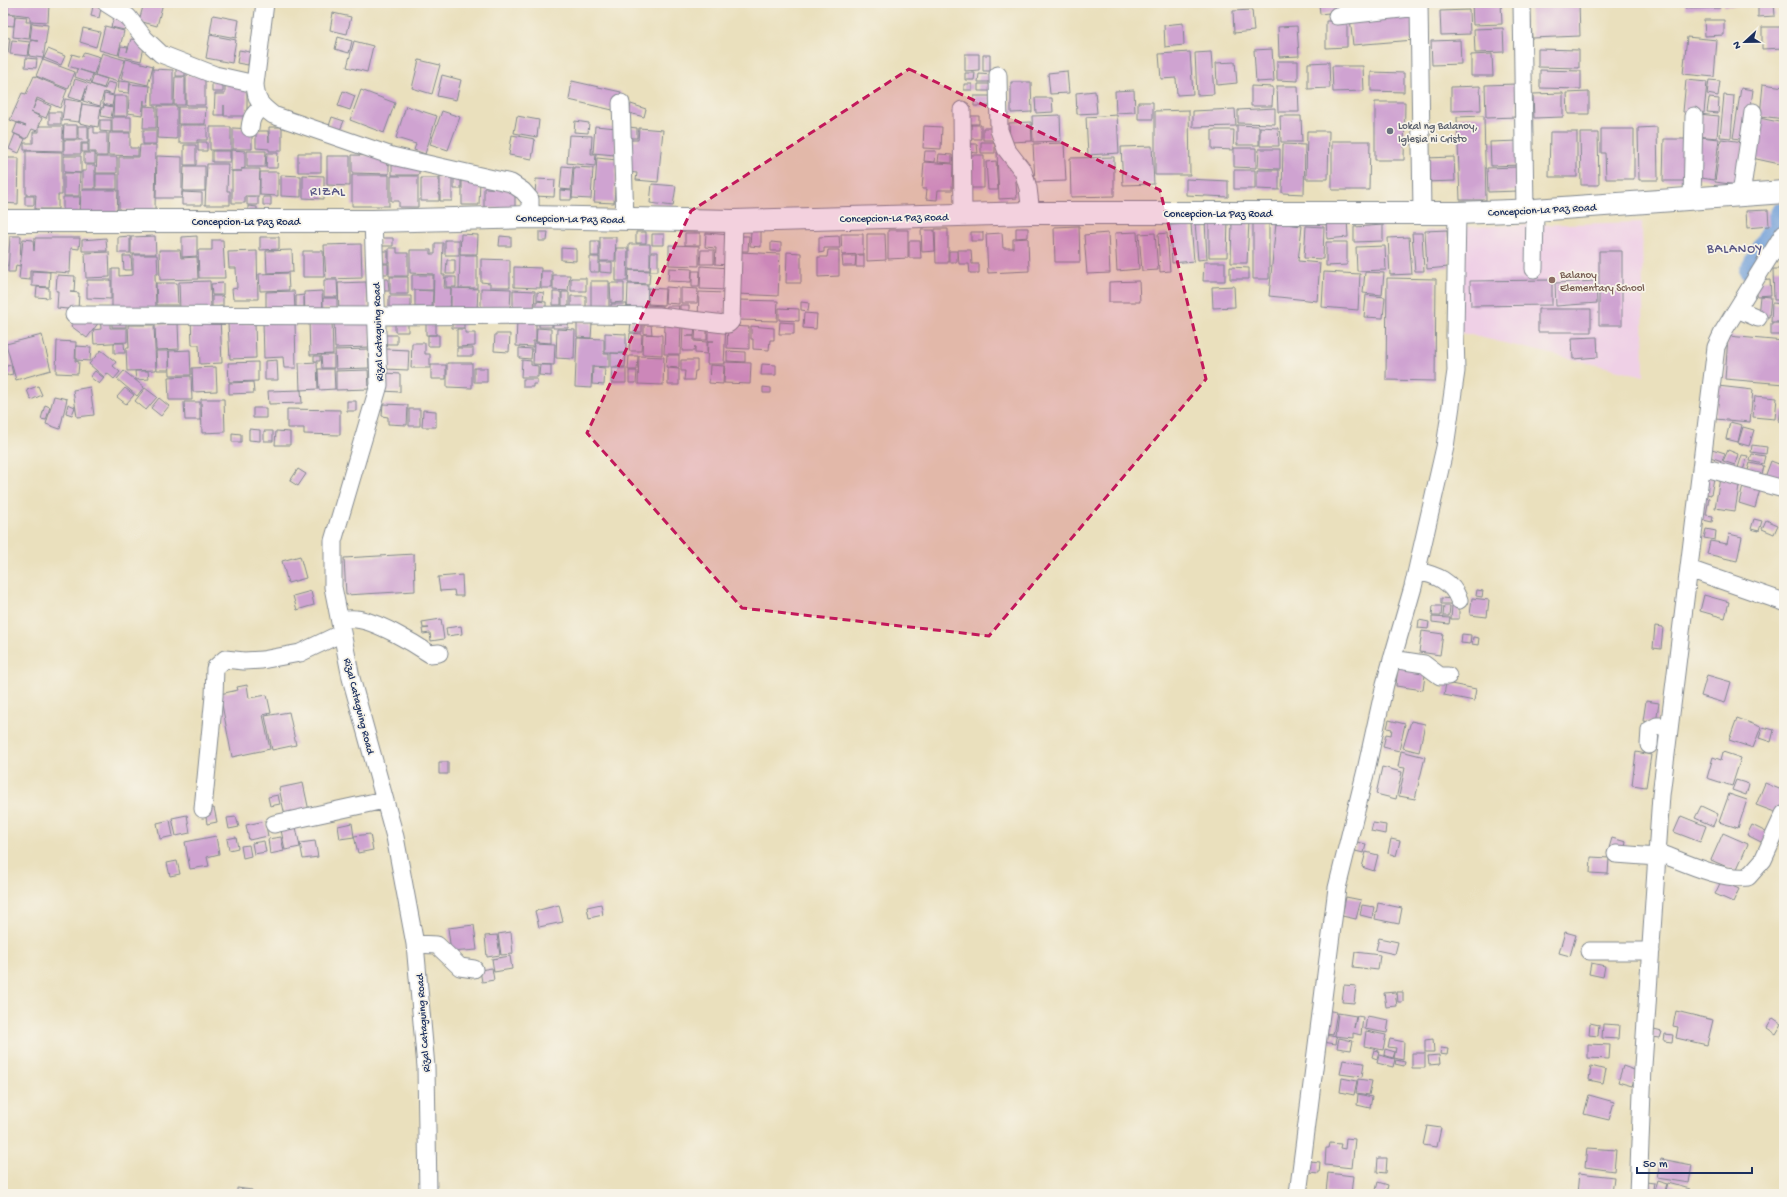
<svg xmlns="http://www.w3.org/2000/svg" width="1787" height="1197" font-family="'Gochi Hand',sans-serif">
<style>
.built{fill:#efd0e6}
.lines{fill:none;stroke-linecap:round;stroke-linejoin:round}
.canal{stroke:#6f9ed8;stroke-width:16}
.building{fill:#cfa3d1}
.minor-casing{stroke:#82888e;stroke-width:19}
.major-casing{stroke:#82888e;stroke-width:24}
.minor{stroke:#fff;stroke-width:17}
.major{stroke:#fff;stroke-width:22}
.marked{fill:#c2185b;fill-opacity:0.2;stroke:#c2185b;stroke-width:3;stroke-dasharray:8 5;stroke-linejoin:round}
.worship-dot{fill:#6b7280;stroke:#f7f3e8;stroke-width:1.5}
.education-dot{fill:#8d6e63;stroke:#f7f3e8;stroke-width:1.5}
.labels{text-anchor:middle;stroke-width:3.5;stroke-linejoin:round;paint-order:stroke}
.worship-label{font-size:11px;fill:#5b616d;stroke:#f7f3e8;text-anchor:start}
.street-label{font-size:11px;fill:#1b2f5e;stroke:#f7f3e8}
.education-label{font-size:11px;fill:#785e54;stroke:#f7f3e8;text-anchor:start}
.quarter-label{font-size:13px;letter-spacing:1px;fill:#5a5886;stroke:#f7f3e8}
</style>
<rect width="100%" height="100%" fill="#f7f3e8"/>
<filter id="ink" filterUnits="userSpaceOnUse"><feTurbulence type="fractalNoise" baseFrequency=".025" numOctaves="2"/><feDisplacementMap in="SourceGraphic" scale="8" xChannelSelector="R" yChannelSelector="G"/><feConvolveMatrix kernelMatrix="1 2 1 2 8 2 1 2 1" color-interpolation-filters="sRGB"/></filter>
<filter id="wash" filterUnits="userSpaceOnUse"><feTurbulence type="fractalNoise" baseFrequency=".012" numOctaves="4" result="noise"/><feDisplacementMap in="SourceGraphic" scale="16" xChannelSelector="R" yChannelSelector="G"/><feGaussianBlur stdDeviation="0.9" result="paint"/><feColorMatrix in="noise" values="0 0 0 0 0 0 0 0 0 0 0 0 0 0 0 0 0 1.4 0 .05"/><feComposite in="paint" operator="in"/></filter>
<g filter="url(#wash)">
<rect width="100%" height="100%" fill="#eae0bd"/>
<!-- built -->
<path class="built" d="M 1642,222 L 1644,376 L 1458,332 L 1462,227 Z"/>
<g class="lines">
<!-- canal -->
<path class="canal" d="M 1747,271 L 1779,211"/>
</g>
<g id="blocks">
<!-- building -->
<path class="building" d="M 8,3 L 49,4 L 48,22 L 30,21 L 30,16 L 8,13 Z
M 144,3 L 163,3 L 157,26 L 139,21 Z
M 341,3 L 354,3 L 353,6 Z
M 1319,3 L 1345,3 L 1346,11 L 1320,14 Z
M 1348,3 L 1413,3 L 1349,10 Z
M 1472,3 L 1501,3 L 1502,24 L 1473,25 Z
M 1530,3 L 1579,3 L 1580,36 L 1532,38 Z
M 1685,3 L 1720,3 L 1720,8 L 1685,9 Z
M 1724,3 L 1745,3 L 1745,6 L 1724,6 Z
M 1758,3 L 1774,3 L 1775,16 L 1758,17 Z
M 93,6 L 101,8 L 99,18 L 91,16 Z
M 1252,10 L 1254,31 L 1234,33 L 1233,11 Z
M 1469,10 L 1470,34 L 1441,35 L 1440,11 Z
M 3,13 L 15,15 L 14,26 L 3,25 Z
M 333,13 L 351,17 L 347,34 L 330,30 Z
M 1412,13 L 1414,40 L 1353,45 L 1350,18 Z
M 213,15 L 239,20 L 236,38 L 210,33 Z
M 15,16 L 27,17 L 26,22 L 31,22 L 29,39 L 13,37 Z
M 114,17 L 127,20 L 124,30 L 111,27 Z
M 1704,20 L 1724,20 L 1724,35 L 1705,36 Z
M 1326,21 L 1347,21 L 1347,47 L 1326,48 Z
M 32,23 L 48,25 L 43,60 L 75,72 L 68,89 L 36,76 L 43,58 L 29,56 L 31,40 L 38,41 L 30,40 Z
M 1183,23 L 1184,45 L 1165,47 L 1164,25 Z
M 105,26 L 124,31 L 118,55 L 99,50 Z
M 1297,26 L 1299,56 L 1279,57 L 1278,27 Z
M 1762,27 L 1783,27 L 1784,48 L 1762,49 Z
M 83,28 L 100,32 L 96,47 L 80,42 Z
M 1503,28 L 1504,52 L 1475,53 L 1474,29 Z
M 210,35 L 236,40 L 232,63 L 206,58 Z
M 3,37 L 10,38 L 8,53 L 3,53 Z
M 338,37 L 352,41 L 349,53 L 335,49 Z
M 1687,37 L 1717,40 L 1714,77 L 1683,74 Z
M 131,39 L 145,42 L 141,61 L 119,56 L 121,46 L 128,47 L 127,52 Z
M 12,40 L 30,42 L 28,56 L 10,54 Z
M 1460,40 L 1461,64 L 1432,65 L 1431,41 Z
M 354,41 L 373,46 L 367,72 L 347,67 Z
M 48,49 L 65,56 L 61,65 L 44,58 Z
M 1272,49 L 1274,81 L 1256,82 L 1254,50 Z
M 1538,49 L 1579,50 L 1579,68 L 1538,67 Z
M 239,50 L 250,52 L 248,65 L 237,63 Z
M 84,52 L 100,57 L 94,74 L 68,66 L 72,54 L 82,57 Z
M 1190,52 L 1193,94 L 1177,95 L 1176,78 L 1161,79 L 1159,54 Z
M 1211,52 L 1214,94 L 1197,95 L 1195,53 Z
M 102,53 L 125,60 L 118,82 L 95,75 Z
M 965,54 L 979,54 L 979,70 L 965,71 Z
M 1492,54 L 1493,76 L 1471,76 L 1471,55 Z
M 983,55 L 990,55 L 990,71 L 983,71 Z
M 26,58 L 37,59 L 36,68 L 25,67 Z
M 126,59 L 153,66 L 148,85 L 121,79 Z
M 419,60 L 440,65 L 432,94 L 412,88 Z
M 1277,61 L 1298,61 L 1298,81 L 1277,80 Z
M 1235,62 L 1237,83 L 1217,85 L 1216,63 Z
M 1329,62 L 1330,88 L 1308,89 L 1308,63 Z
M 1332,66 L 1363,66 L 1364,91 L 1333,92 Z
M 176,67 L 185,67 L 185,76 L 176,76 Z
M 77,69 L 93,74 L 90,82 L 75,77 Z
M 153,69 L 173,70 L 173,105 L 153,105 Z
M 1540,70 L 1581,71 L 1581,89 L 1540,88 Z
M 1067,71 L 1069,93 L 1050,94 L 1048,73 Z
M 1371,72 L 1404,73 L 1404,92 L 1371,91 Z
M 965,73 L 975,73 L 974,80 L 965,80 Z
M 979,74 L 992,75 L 991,82 L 978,82 Z
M 94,75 L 107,79 L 104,88 L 91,84 Z
M 186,75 L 205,76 L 205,105 L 186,105 Z
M 442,75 L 461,80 L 456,100 L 437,96 Z
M 34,76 L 67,90 L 60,108 L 37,98 L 33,109 L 37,100 L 51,106 L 46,118 L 31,112 L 42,118 L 37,131 L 32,129 L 27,139 L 13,133 L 17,123 L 26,126 L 10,120 L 22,93 L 26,94 Z
M 175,77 L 185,77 L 185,105 L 174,105 Z
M 75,79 L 105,89 L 108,82 L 116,84 L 113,95 L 104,92 L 100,106 L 83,101 L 87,86 L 82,101 L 69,97 Z
M 212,80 L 223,81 L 223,92 L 212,92 Z
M 1686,80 L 1707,82 L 1704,113 L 1683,112 Z
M 1709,80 L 1720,81 L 1718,96 L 1707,94 Z
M 119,81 L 130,82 L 129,93 L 118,92 Z
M 572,81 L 621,92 L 617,111 L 569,100 Z
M 1011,82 L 1031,82 L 1032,112 L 1011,113 Z
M 130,84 L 150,86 L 148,105 L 144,105 L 144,100 L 142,115 L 128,113 Z
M 225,84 L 247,84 L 247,116 L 224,116 L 224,105 L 224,115 L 214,115 L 215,94 L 225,94 Z
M 964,84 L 972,84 L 972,90 L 964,90 Z
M 978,84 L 991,84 L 991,91 L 978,91 Z
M 1516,84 L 1517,117 L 1486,118 L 1485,85 Z
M 1763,84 L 1784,87 L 1784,119 L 1760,116 Z
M 1251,86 L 1273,87 L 1272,106 L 1251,106 Z
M 1277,86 L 1298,86 L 1299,112 L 1278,112 Z
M 1480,86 L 1481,110 L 1451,111 L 1451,87 Z
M 1741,88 L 1753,90 L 1746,140 L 1733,138 Z
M 361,90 L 395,103 L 384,133 L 350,120 Z
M 1134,90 L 1135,112 L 1116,113 L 1115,91 Z
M 343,91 L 355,96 L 350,110 L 338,106 Z
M 1095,91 L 1097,113 L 1077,114 L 1076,93 Z
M 1589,92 L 1589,114 L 1568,114 L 1567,93 Z
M 1563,93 L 1563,117 L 1534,118 L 1533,94 Z
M 104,94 L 114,96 L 112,106 L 103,104 Z
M 1724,95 L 1734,96 L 1731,138 L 1720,137 Z
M 114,96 L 127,96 L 127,116 L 113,116 Z
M 974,96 L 990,96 L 990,106 L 974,106 Z
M 1035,98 L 1052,98 L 1053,112 L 1036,113 Z
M 1709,98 L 1719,99 L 1718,113 L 1707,112 Z
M 65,99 L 82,102 L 79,122 L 62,120 Z
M 1138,102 L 1153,102 L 1153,119 L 1138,119 Z
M 1375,102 L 1405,102 L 1404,160 L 1375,160 Z
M 82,104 L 101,107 L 98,127 L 79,123 Z
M 631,104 L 646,109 L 644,117 L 629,113 Z
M 103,105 L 113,107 L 111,118 L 101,116 L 102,107 L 104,108 Z
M 144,106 L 156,107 L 156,128 L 143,128 Z
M 158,106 L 177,106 L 177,139 L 157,138 Z
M 406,106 L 437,116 L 425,154 L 414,150 L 416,144 L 396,138 Z
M 178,107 L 206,107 L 205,124 L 178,124 Z
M 1275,108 L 1275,124 L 1238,123 L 1238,110 Z
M 1235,109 L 1236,126 L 1193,127 L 1193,111 Z
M 1189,110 L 1190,175 L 1155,175 L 1155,111 Z
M 442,111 L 460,117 L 448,150 L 430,144 Z
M 49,112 L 61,112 L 61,124 L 49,124 Z
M 1698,114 L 1719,116 L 1717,138 L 1696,136 Z
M 1060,115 L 1061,141 L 1033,142 L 1032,116 Z
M 1117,115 L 1119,153 L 1088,155 L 1086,117 Z
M 517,116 L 539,120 L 537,137 L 514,133 Z
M 967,116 L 979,116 L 979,124 L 967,124 Z
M 1280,116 L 1301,116 L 1302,142 L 1281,142 Z
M 1484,116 L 1486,200 L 1460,200 L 1457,117 Z
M 112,117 L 131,117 L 131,132 L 112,132 Z
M 332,117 L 344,121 L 340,130 L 329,126 Z
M 1759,118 L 1784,123 L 1784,165 L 1752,158 Z
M 100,120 L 111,120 L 111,132 L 100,131 Z
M 575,121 L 589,123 L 588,133 L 574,132 Z
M 1031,122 L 1032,141 L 1010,142 L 1009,123 Z
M 64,125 L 77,125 L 77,139 L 63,139 Z
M 179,125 L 207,125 L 207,140 L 197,140 L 197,143 L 179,143 Z
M 966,125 L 981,125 L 981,139 L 966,139 Z
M 1237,125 L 1259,126 L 1259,145 L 1237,145 Z
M 39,126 L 63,126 L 63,151 L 24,150 L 24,143 L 33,143 L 33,132 L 39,132 Z
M 78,126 L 88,126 L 88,143 L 81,143 L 81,154 L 64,154 L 64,140 L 82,140 L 82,139 L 78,139 Z
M 595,126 L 617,128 L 615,155 L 593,153 Z
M 924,126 L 942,127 L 941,149 L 923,148 Z
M 89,127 L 94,127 L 94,133 L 107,133 L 107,156 L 96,156 L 96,152 L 89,152 Z
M 210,127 L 231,127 L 231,150 L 210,150 Z
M 269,127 L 282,127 L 282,151 L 269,151 L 269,149 L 256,148 L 256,131 L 268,131 L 269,142 Z
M 629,127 L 637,128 L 637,138 L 628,138 Z
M 1260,127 L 1278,128 L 1279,146 L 1260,146 Z
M 1657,127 L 1658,180 L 1639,180 L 1638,128 Z
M 233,128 L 252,129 L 252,149 L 233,149 Z
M 639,128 L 663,130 L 658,182 L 636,180 L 637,173 L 628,172 L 631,140 L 638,140 Z
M 983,128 L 994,128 L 994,140 L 983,140 Z
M 1601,129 L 1634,129 L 1634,179 L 1606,179 L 1605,153 L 1601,153 Z
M 143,130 L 156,130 L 156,144 L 143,144 Z
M 1212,130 L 1234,130 L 1233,150 L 1212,149 Z
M 1307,131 L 1329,131 L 1328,179 L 1306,179 Z
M 1550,132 L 1577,132 L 1577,177 L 1549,177 Z
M 109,133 L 130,133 L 130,148 L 138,148 L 138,156 L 108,155 Z
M 1580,133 L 1598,133 L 1599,185 L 1581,185 Z
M 15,134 L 25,139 L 19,153 L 9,149 Z
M 512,135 L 535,139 L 532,159 L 509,155 Z
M 569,135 L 592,136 L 591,154 L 596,154 L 595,166 L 567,163 Z
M 1700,137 L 1719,139 L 1714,180 L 1695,177 Z
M 1664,139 L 1687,139 L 1686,181 L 1663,181 Z
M 1721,139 L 1744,142 L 1738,185 L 1715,182 Z
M 1332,141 L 1370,141 L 1369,190 L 1332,190 Z
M 1519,141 L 1520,165 L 1491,166 L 1490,142 Z
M 198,142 L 207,142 L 207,151 L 198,151 Z
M 981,142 L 995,142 L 995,153 L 981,153 Z
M 1064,143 L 1066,181 L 1035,182 L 1033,144 Z
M 82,144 L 88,144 L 88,152 L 82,152 Z
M 968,144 L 977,144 L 978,153 L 968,152 Z
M 1283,144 L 1305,145 L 1304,194 L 1282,193 Z
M 140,145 L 156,145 L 155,211 L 119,210 L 119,157 L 139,157 Z
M 184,145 L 196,145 L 196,165 L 184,165 Z
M 1152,146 L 1154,184 L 1123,185 L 1121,147 Z
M 3,148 L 5,148 L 5,158 L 19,158 L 18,204 L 3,203 Z
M 1234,148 L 1256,148 L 1256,168 L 1234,167 Z
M 1259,149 L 1280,149 L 1280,169 L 1258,168 Z
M 231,150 L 245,151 L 245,168 L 241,169 L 260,169 L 259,196 L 245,196 L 245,203 L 232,203 L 232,171 L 242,171 L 231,171 Z
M 26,151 L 62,152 L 62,195 L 58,195 L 58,209 L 35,209 L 36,195 L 26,195 Z
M 212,151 L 230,151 L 230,162 L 212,162 Z
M 247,151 L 266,151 L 265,167 L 247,167 Z
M 925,151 L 936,151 L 935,162 L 924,161 Z
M 997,152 L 1007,152 L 1008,168 L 1015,167 L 1017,198 L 999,199 Z
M 84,153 L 95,153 L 95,164 L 84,164 Z
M 267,153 L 278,153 L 277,168 L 266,168 Z
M 298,153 L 321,153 L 321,172 L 298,172 Z
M 939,154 L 952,155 L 952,163 L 938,162 Z
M 352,155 L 389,156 L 389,174 L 352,173 Z
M 969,155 L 984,155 L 984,188 L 970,188 Z
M 64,156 L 81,156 L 81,173 L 64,172 Z
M 157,156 L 182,157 L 182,198 L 156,198 Z
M 327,156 L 350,156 L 350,186 L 327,185 Z
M 97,157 L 117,157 L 117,173 L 96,173 Z
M 1114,157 L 1114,196 L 1071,197 L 1070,158 Z
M 1454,157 L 1455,181 L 1425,182 L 1425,158 Z
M 597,158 L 617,160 L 614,203 L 594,202 Z
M 996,161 L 998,190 L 988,190 L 986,162 Z
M 392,162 L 419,162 L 419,175 L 392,175 Z
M 924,162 L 953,164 L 952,190 L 938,190 L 937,200 L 926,199 L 927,189 L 922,189 Z
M 207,164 L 228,164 L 227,191 L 230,191 L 230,205 L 205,205 Z
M 86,165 L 95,165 L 95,189 L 82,189 L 82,171 L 86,171 Z
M 184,166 L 205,166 L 205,191 L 183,191 Z
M 562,166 L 573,167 L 571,190 L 560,189 Z
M 574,167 L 593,168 L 591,199 L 572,198 Z
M 1517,167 L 1518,191 L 1488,192 L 1487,168 Z
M 1234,170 L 1255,170 L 1255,189 L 1234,189 Z
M 1257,170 L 1279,170 L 1279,190 L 1257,189 Z
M 260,172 L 278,172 L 278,196 L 260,195 Z
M 64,173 L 80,173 L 79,196 L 64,196 Z
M 96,174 L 117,174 L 117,189 L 96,189 Z
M 281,175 L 301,176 L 301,197 L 281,196 Z
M 303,175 L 324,176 L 324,199 L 303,198 Z
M 352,175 L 389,175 L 389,206 L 352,206 Z
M 391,176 L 418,176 L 418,207 L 399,207 L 399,201 L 391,201 Z
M 440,176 L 452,176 L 452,201 L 440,201 Z
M 421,178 L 439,178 L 439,201 L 421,201 Z
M 454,178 L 461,178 L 461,189 L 454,189 Z
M 536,179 L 555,180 L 554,197 L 535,196 Z
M 1186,179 L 1228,181 L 1228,197 L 1186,195 Z
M 462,180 L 480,180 L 479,205 L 462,205 Z
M 652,184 L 676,186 L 673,206 L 650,203 Z
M 484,188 L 515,189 L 515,209 L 484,208 Z
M 81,190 L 118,190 L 117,214 L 80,214 Z
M 560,190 L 572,191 L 571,200 L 560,200 Z
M 182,192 L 202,193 L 202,205 L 182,205 Z
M 25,196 L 34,196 L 34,205 L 25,205 Z
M 63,197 L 80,197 L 79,214 L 63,214 Z
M 247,197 L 258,197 L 258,205 L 247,205 Z
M 263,197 L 271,197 L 271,205 L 263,205 Z
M 248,206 L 257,207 L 257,214 L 248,214 Z
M 1768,210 L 1769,226 L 1747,228 L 1746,211 Z
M 1347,218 L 1348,237 L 1327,239 L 1326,219 Z
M 1209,220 L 1228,220 L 1227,257 L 1209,257 Z
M 1232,220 L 1249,221 L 1247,263 L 1231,263 Z
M 1205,221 L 1207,259 L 1198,260 L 1195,222 Z
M 1253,223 L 1269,223 L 1269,279 L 1253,279 Z
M 1276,223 L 1302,226 L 1298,261 L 1320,263 L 1317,301 L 1269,296 Z
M 1191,224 L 1194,261 L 1172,263 L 1170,225 Z
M 1383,225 L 1383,241 L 1354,242 L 1354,227 Z
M 1079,226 L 1080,262 L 1055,262 L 1054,227 Z
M 1306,226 L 1324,227 L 1323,259 L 1304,258 Z
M 1016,228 L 1028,228 L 1028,237 L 1016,238 Z
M 935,229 L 948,229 L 948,263 L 936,263 Z
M 888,230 L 908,230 L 908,258 L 888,259 Z
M 921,230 L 934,230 L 935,251 L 922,252 Z
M 1447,230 L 1449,267 L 1427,269 L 1425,231 Z
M 751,231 L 761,231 L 761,247 L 750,246 Z
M 539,232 L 548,232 L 547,241 L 539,241 Z
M 636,232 L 646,232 L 646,243 L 636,243 Z
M 971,232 L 983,232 L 983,241 L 971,241 Z
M 1137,232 L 1139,269 L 1117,271 L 1115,233 Z
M 685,233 L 700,233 L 700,245 L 685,245 Z
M 706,233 L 730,235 L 728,265 L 715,264 L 716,248 L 705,247 Z
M 1002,233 L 1003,248 L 1013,248 L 1013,239 L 1028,238 L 1029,271 L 988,273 L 986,234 Z
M 1108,233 L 1110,273 L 1087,274 L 1084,235 Z
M 1155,233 L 1158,270 L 1142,271 L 1139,234 Z
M 1167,233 L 1170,271 L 1160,272 L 1158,234 Z
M 1412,233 L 1422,233 L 1424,271 L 1415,271 Z
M 461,234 L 478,235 L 477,254 L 460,254 Z
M 652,234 L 664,234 L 664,245 L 652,245 Z
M 841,234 L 863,234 L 863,254 L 842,255 Z
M 867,234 L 885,234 L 886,260 L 867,261 Z
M 10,236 L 21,236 L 20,266 L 16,265 L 15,272 L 8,272 Z
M 130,236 L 130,253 L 118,253 L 118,237 Z
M 155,236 L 156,254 L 131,254 L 131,237 Z
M 197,236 L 197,256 L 182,257 L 182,237 Z
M 500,236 L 511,237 L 511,246 L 499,246 Z
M 737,236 L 749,236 L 748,251 L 737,251 Z
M 839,236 L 840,248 L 824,248 L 824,252 L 819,253 L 819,237 Z
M 260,237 L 279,237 L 279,249 L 260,250 Z
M 600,237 L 616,237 L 615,261 L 600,261 Z
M 1409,237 L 1412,274 L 1390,275 L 1388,238 Z
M 35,238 L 80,238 L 79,249 L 71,248 L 70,273 L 30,270 L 30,280 L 19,279 L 23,239 L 33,240 L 34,251 Z
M 106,238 L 107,251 L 82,251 L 82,240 Z
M 380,238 L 393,238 L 393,246 L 380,246 Z
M 212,240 L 223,240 L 225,278 L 199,278 L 198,250 L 212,250 Z
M 445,240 L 459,240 L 459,255 L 445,255 Z
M 591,241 L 599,241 L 599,256 L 591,256 Z
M 909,241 L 920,241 L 921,258 L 909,258 Z
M 771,242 L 781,243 L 781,251 L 771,251 Z
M 1326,242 L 1347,242 L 1347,265 L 1326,266 Z
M 435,243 L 443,243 L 442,275 L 445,275 L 444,288 L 451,288 L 450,309 L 433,308 L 434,274 L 410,273 L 410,250 L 431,250 L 431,254 L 435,254 Z
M 361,244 L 362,278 L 326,279 L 324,245 Z
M 629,244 L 650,244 L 650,270 L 629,270 Z
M 669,245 L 699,246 L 699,266 L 669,265 Z
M 1385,246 L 1386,270 L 1357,271 L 1356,247 Z
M 3,248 L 7,266 L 3,267 Z
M 389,248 L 397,248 L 397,253 L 408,253 L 408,276 L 389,276 Z
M 561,248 L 576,249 L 576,261 L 561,260 Z
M 616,248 L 628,248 L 627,281 L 616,281 Z
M 159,250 L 180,250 L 181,258 L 197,257 L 198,279 L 160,280 Z
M 292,250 L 293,272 L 267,273 L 266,251 Z
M 701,250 L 714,250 L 714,264 L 700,264 Z
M 828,250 L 839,250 L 839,276 L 818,277 L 818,257 L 827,257 Z
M 958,250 L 971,250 L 972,264 L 979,264 L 979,273 L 970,273 L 969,264 L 959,264 Z
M 257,251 L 258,299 L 233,299 L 232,289 L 237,288 L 236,268 L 229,268 L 228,252 Z
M 303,251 L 323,251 L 324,277 L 303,277 Z
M 381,251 L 388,251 L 388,263 L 381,263 Z
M 949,251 L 957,251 L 957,262 L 949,262 Z
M 1599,251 L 1622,251 L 1622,325 L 1599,325 Z
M 109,252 L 110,277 L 86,278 L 85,253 Z
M 651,252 L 658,252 L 658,271 L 650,271 Z
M 740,252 L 780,254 L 778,296 L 738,294 Z
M 787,252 L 801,253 L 801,283 L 786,283 Z
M 133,255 L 157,255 L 158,274 L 155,274 L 156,309 L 112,311 L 112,269 L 119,269 L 119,276 L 133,275 Z
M 460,255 L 477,255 L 477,288 L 459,288 Z
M 856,255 L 864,255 L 864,267 L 856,267 Z
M 123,256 L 131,256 L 132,270 L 124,270 Z
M 842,256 L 856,256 L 855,266 L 843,266 Z
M 590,257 L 599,257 L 599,272 L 590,272 Z
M 481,259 L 510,260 L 510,287 L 490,287 L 490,283 L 481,282 Z
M 447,260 L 455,260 L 455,274 L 446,274 Z
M 600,262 L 612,262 L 612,273 L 600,272 Z
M 1204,262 L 1225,262 L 1225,281 L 1203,281 Z
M 381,264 L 388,264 L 388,274 L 381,274 Z
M 701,266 L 729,268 L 728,290 L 700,289 Z
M 514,267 L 541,268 L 540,288 L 514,287 Z
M 1230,267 L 1249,268 L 1249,279 L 1230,279 Z
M 669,268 L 692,269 L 691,282 L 668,281 Z
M 1773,269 L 1784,269 L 1784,300 L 1774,300 Z
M 629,270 L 650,271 L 649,284 L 628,283 Z
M 32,271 L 50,272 L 49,287 L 32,286 Z
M 541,271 L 552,271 L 552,288 L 541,288 Z
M 692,271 L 700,271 L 699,287 L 692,287 Z
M 1324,272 L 1360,274 L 1358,310 L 1322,307 Z
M 1365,272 L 1384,273 L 1382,295 L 1363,293 Z
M 288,273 L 289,290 L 260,291 L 259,274 Z
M 57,275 L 75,276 L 74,292 L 70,292 L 79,293 L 78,310 L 57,308 L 58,291 L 56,291 Z
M 412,275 L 433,275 L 433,290 L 412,290 Z
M 553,275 L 570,275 L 568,291 L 553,290 Z
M 390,277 L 408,277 L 408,294 L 390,294 Z
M 446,277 L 456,277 L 456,287 L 446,287 Z
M 571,278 L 586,278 L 586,291 L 571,291 Z
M 1387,278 L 1436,279 L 1435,381 L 1386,380 Z
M 380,279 L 388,279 L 389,291 L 380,291 Z
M 87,280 L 111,280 L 111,299 L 87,298 Z
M 324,280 L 337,280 L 338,297 L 324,297 Z
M 1552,280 L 1552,305 L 1471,306 L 1470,281 Z
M 1770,280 L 1771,295 L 1757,296 L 1757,281 Z
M 210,281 L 211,309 L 180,310 L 179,282 Z
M 591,281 L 609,281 L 609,310 L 591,310 Z
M 1139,281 L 1140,302 L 1109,302 L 1109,282 Z
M 1596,281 L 1597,303 L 1556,306 L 1555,283 Z
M 366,282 L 368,312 L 339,313 L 338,283 Z
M 156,283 L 177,283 L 178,305 L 157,305 Z
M 223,283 L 223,295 L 212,295 L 211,284 Z
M 610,283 L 624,283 L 624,302 L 611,303 Z
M 628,284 L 648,285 L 647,305 L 663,306 L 663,313 L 627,310 Z
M 1234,286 L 1235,307 L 1213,308 L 1212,287 Z
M 37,287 L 49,288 L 49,298 L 36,297 Z
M 666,287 L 679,288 L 679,304 L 665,303 Z
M 451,288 L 478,289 L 477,310 L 451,309 Z
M 481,288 L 511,289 L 510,309 L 481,308 Z
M 648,288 L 665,289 L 664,305 L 648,304 Z
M 681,288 L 698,289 L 697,303 L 681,303 Z
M 415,290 L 433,291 L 432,307 L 415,307 Z
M 513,290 L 535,291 L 534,311 L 513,310 Z
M 294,291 L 295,310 L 266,311 L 266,292 Z
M 322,291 L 323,312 L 305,313 L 304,292 Z
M 537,292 L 544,293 L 543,301 L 537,300 Z
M 553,292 L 561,292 L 561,305 L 553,305 Z
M 562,292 L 569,292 L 569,306 L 562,306 Z
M 699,292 L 726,293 L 725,320 L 698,319 Z
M 304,295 L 304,307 L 296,307 L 296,296 Z
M 1366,295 L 1385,297 L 1383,318 L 1364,317 Z
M 212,296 L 223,296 L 223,306 L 212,307 Z
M 389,296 L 411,296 L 411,309 L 389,309 Z
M 571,296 L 586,296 L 586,309 L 571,309 Z
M 1760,296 L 1771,297 L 1769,317 L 1758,316 Z
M 323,298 L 337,298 L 337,309 L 323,309 Z
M 739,300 L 778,301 L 777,321 L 738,320 Z
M 536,301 L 546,302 L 546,312 L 536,312 Z
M 801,302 L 809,303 L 808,311 L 801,310 Z
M 1772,303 L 1784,304 L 1784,322 L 1771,322 Z
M 611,304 L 627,304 L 626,311 L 611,311 Z
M 680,305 L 689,305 L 689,312 L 680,312 Z
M 667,306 L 679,306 L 678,311 L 666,311 Z
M 779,308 L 799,309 L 799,321 L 779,320 Z
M 1538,309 L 1591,309 L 1591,332 L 1538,332 Z
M 804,313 L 817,314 L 816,329 L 803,328 Z
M 79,315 L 99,322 L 87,338 L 71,326 Z
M 100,316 L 110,316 L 110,328 L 127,328 L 127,342 L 94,344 L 93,330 L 101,329 Z
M 112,316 L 126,316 L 126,327 L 112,327 Z
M 553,316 L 568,316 L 568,328 L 553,328 Z
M 220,317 L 222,363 L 200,364 L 199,345 L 192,345 L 191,318 Z
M 452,317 L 464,317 L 464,328 L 452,328 Z
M 370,319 L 371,347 L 335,348 L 334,320 Z
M 395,319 L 408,319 L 408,332 L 395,332 Z
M 539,319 L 552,319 L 552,327 L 539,327 Z
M 295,320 L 296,368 L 284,368 L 283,357 L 264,358 L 263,321 Z
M 332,320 L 333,354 L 310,355 L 309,321 Z
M 517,320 L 536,321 L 536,341 L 533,341 L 533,347 L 516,346 Z
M 631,321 L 642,322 L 642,332 L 630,332 Z
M 577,322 L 592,323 L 591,338 L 577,337 Z
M 780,322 L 794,323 L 794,334 L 779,334 Z
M 255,323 L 256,358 L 230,359 L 228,324 Z
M 426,323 L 436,324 L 436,335 L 426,335 Z
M 1771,323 L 1784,323 L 1784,335 L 1771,335 Z
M 178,324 L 179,349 L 156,350 L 155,325 Z
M 665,324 L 681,324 L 680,354 L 664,354 Z
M 696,324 L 707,324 L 707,340 L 695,340 Z
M 128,325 L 154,325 L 156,370 L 127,371 L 126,348 L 129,348 Z
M 644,325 L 651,325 L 652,334 L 644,334 Z
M 708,325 L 726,325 L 724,364 L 707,364 L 708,341 L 714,341 L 708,341 Z
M 683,326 L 695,326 L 694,336 L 686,336 L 694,336 L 694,341 L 707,342 L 707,354 L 695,353 L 695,346 L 694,351 L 682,351 Z
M 728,326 L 749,327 L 749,349 L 727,348 Z
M 751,326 L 774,328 L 774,340 L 770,340 L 769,350 L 753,349 L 753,339 L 751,339 Z
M 537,328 L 551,329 L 551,343 L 536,342 Z
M 457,329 L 465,329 L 465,333 L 475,333 L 475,346 L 457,347 Z
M 557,329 L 575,330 L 574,359 L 556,358 Z
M 605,333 L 626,334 L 626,353 L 605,353 Z
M 630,333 L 642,334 L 641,351 L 629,351 Z
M 495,334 L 510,334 L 509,352 L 494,351 Z
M 643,334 L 662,335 L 662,355 L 642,354 Z
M 42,335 L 51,370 L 16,380 L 6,344 Z
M 384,335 L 397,335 L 397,344 L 384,344 Z
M 428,335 L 439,335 L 439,346 L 428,346 Z
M 1728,336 L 1784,341 L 1784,384 L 1725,379 Z
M 1597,337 L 1598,357 L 1573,359 L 1572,338 Z
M 577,338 L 604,339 L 604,354 L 609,354 L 609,367 L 592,366 L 591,388 L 575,387 Z
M 57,341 L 76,342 L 75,361 L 79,362 L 78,374 L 56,373 Z
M 114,343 L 124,343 L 125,353 L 114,353 Z
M 412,343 L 425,343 L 425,354 L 430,354 L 430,368 L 411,368 Z
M 534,343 L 555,344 L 554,365 L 533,364 Z
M 76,346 L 91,347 L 90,361 L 76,360 Z
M 457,348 L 473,348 L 473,356 L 457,356 Z
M 519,348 L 532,349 L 531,359 L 519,358 Z
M 368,349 L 369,368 L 336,369 L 335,350 Z
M 386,349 L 409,350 L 408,370 L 385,369 Z
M 101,350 L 116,362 L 113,366 L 120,372 L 114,379 L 107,373 L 104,377 L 89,364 Z
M 190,350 L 191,375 L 170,375 L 169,351 Z
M 156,351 L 169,351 L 169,370 L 157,370 Z
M 727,351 L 745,352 L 745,362 L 727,361 Z
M 611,353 L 626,354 L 625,367 L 611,367 Z
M 321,355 L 334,355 L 334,368 L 322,368 Z
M 667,355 L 679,355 L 679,368 L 666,367 Z
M 314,356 L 320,356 L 320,361 L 314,361 Z
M 629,356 L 638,356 L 637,370 L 628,370 Z
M 639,356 L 664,357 L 663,385 L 638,384 Z
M 277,360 L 278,380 L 265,380 L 265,361 Z
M 522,360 L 531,361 L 531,365 L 538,366 L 538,377 L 521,377 Z
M 681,360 L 697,360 L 697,371 L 695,371 L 694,380 L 684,380 L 685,371 L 681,371 Z
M 258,362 L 258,381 L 229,382 L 228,363 Z
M 317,362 L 318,389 L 300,390 L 299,363 Z
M 725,362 L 751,363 L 750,384 L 724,383 Z
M 447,363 L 472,363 L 472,388 L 447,387 Z
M 762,364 L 776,365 L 776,375 L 761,375 Z
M 11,365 L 13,374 L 3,376 L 3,367 Z
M 431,365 L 446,365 L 446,379 L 431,379 Z
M 540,365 L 551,365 L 551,376 L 539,375 Z
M 710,365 L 724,366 L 723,384 L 709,383 Z
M 216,367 L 217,391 L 193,392 L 192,368 Z
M 593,367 L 605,368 L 604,385 L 592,384 Z
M 474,368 L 487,368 L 487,382 L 474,382 Z
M 612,368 L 626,368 L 626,383 L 611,383 Z
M 668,368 L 679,369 L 679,385 L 668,385 Z
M 318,369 L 334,369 L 335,389 L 319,390 Z
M 368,370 L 369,389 L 336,390 L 336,371 Z
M 95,371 L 104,378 L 99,384 L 90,377 Z
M 124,371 L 144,387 L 137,396 L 117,379 Z
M 135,371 L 148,371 L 149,379 L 136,380 Z
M 629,371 L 637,371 L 636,383 L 629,383 Z
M 383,373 L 400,374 L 400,392 L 382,391 Z
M 191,376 L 192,400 L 169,400 L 168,377 Z
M 523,379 L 537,379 L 537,384 L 533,384 L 533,387 L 523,387 Z
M 253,382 L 254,393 L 229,394 L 229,383 Z
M 38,386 L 42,395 L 31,400 L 27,390 Z
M 1718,386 L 1753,390 L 1750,422 L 1715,419 Z
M 90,387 L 94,415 L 77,417 L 73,390 Z
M 763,387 L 771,388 L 771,393 L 763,393 Z
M 125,388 L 134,395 L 126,404 L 117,397 Z
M 145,388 L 157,397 L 146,410 L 135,401 Z
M 301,390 L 302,403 L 269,404 L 268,391 Z
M 54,396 L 67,399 L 60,429 L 46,424 Z
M 1755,396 L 1777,398 L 1775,419 L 1753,417 Z
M 159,398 L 169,406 L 161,416 L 151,408 Z
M 201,399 L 224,399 L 225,432 L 202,433 Z
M 347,401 L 356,401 L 356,411 L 347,411 Z
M 184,402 L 200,402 L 200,420 L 185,420 Z
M 68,404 L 75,407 L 72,415 L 66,413 Z
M 383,404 L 408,405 L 407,425 L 388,424 L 388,417 L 382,416 Z
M 45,405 L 50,407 L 46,420 L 41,419 Z
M 253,408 L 266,408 L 266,418 L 253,418 Z
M 287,409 L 340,410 L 340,435 L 304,434 L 304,428 L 287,428 Z
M 409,409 L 420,409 L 420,426 L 409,426 Z
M 423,410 L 436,411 L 436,427 L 422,427 Z
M 1781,410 L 1784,411 L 1783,422 L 1779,421 Z
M 1730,422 L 1742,425 L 1738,442 L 1726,439 Z
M 1743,427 L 1754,430 L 1749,446 L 1738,443 Z
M 249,429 L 260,430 L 260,441 L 249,440 Z
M 264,431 L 273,431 L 273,441 L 264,441 Z
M 276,431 L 290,432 L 290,445 L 275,445 Z
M 232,433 L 241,434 L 241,442 L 232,442 Z
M 1752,445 L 1767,447 L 1766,454 L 1751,452 Z
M 1712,449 L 1725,453 L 1722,461 L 1710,457 Z
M 1728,450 L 1738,454 L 1735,465 L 1723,461 Z
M 1752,454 L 1765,456 L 1763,464 L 1750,461 Z
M 1742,455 L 1748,456 L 1743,470 L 1738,468 Z
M 1771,461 L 1784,466 L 1783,475 L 1784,484 L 1765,477 Z
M 1750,463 L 1764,466 L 1761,478 L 1747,474 Z
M 298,469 L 306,474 L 298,486 L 290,481 Z
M 1706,476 L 1714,478 L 1711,495 L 1703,493 Z
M 1720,478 L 1740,481 L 1735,511 L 1715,508 Z
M 1744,482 L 1761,486 L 1755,508 L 1739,503 Z
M 1704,496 L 1709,498 L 1706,515 L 1713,516 L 1712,522 L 1699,519 Z
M 1754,519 L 1762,521 L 1759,531 L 1751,529 Z
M 1766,520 L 1778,525 L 1774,534 L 1762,529 Z
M 1706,529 L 1716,531 L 1715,540 L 1704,538 Z
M 1729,534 L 1742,537 L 1737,561 L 1707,554 L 1710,541 L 1727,544 Z
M 414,554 L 415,591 L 346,595 L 344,558 Z
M 300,556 L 306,578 L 288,583 L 282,561 Z
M 462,575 L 463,596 L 455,596 L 454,590 L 440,591 L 438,577 Z
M 1477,590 L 1483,591 L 1482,597 L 1476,596 Z
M 311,591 L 314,605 L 297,610 L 293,596 Z
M 1704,595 L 1729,602 L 1725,618 L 1700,611 Z
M 1441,598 L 1452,599 L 1452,604 L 1441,604 Z
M 1472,598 L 1489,600 L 1487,617 L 1470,615 Z
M 1433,606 L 1442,606 L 1441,616 L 1432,616 Z
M 1444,606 L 1450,606 L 1449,616 L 1443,616 Z
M 1452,606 L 1459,606 L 1459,619 L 1451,619 Z
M 1432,617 L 1450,618 L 1449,624 L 1432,622 Z
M 441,619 L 444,639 L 431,641 L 430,633 L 423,634 L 422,629 L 429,628 L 423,628 L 422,622 Z
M 1419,620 L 1429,622 L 1428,629 L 1418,628 Z
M 461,626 L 462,634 L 447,636 L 446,628 Z
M 1655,626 L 1663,627 L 1661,649 L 1653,648 Z
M 1422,631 L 1443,634 L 1440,655 L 1419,652 Z
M 1462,634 L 1471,635 L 1470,644 L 1461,643 Z
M 1473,637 L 1479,638 L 1478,645 L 1472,644 Z
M 1398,665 L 1426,668 L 1423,690 L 1396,686 Z
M 1707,675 L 1731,682 L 1725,703 L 1701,696 Z
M 1446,683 L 1476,689 L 1474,701 L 1444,695 Z
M 247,685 L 249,698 L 267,695 L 271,713 L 263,715 L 270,749 L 232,757 L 220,694 L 238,690 L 237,687 Z
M 1646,701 L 1659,703 L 1656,723 L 1643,721 Z
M 289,712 L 296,745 L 272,750 L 265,716 Z
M 1737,718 L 1761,727 L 1753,748 L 1729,740 Z
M 1389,720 L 1405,724 L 1399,751 L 1383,747 L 1386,734 L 1391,735 L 1392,729 L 1387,728 Z
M 1411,721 L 1425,724 L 1419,752 L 1403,748 Z
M 1763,727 L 1774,730 L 1771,742 L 1759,738 Z
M 1401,751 L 1425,757 L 1415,799 L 1399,796 L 1405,768 L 1398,767 Z
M 1636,752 L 1651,755 L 1646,787 L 1632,785 Z
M 1723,752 L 1741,758 L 1732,786 L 1707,778 L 1713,757 L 1721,760 Z
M 439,762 L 448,762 L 448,774 L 439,774 Z
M 1382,767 L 1402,772 L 1396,799 L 1376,794 Z
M 1736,780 L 1749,784 L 1746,795 L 1732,790 Z
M 303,783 L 309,811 L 285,816 L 279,788 Z
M 1765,783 L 1784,791 L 1784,803 L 1780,814 L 1756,805 Z
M 1729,794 L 1747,800 L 1738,828 L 1719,822 Z
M 278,795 L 280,804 L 270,806 L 268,797 Z
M 1701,806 L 1718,814 L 1713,826 L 1695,818 Z
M 214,808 L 217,822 L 207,824 L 205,810 Z
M 187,815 L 190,833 L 176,836 L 172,818 Z
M 1681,816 L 1706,826 L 1700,842 L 1674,832 Z
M 236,817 L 239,827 L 229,829 L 227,818 Z
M 170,820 L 173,836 L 160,839 L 157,823 Z
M 265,821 L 268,836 L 249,840 L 246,825 Z
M 352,823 L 354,837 L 340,839 L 338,826 Z
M 1373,823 L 1386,825 L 1385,834 L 1371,831 Z
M 1752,825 L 1768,833 L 1763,843 L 1747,835 Z
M 296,827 L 300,847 L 285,850 L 281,830 Z
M 1723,833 L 1748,844 L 1736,871 L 1711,860 Z
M 370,834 L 373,850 L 358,853 L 354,836 Z
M 216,836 L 219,854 L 207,857 L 209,866 L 190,869 L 185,842 Z
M 236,837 L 238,848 L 229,850 L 227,839 Z
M 281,837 L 284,851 L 270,854 L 268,839 Z
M 1612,838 L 1626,842 L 1624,852 L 1609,848 Z
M 1391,839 L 1400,841 L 1396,856 L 1388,853 Z
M 264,841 L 266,852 L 254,854 L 252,843 Z
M 315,841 L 318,857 L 303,859 L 300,843 Z
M 1357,842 L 1366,844 L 1364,853 L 1355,851 Z
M 249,845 L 251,856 L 243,858 L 241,846 Z
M 1366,852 L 1378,855 L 1374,871 L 1362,867 Z
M 1591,857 L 1609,858 L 1608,874 L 1590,873 Z
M 177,861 L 180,874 L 170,876 L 167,863 Z
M 1721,881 L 1739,889 L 1733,902 L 1715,894 Z
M 1346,897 L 1361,900 L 1356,919 L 1342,916 Z
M 1378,903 L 1402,908 L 1399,924 L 1375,919 Z
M 601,904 L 603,915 L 589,918 L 587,907 Z
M 559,905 L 563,922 L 539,927 L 535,911 Z
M 1362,905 L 1374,907 L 1372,918 L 1360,915 Z
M 474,925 L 477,950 L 451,952 L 448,928 Z
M 511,932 L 513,954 L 501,955 L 498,934 Z
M 1565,932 L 1576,935 L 1570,956 L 1559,953 Z
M 497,935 L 500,955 L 487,957 L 485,936 Z
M 1379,938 L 1398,942 L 1395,954 L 1376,950 Z
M 1355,952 L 1380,955 L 1378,970 L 1353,967 Z
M 510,956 L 512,969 L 494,972 L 492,959 Z
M 1591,963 L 1605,966 L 1603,977 L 1589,974 Z
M 492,968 L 494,980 L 482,982 L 480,970 Z
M 1344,985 L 1356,986 L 1354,1003 L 1342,1002 Z
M 1395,992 L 1397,1006 L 1386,1007 L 1384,993 Z
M 1397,992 L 1403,992 L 1403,1002 L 1398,1002 Z
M 1325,1010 L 1337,1012 L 1333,1035 L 1321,1033 Z
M 1676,1011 L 1713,1020 L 1707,1045 L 1676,1038 L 1678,1027 L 1673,1026 Z
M 1338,1013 L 1356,1016 L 1354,1028 L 1357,1016 L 1363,1017 L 1361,1035 L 1353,1033 L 1353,1038 L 1335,1036 Z
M 1367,1016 L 1389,1020 L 1387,1033 L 1365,1029 Z
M 1773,1018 L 1782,1024 L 1776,1034 L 1767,1028 Z
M 1590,1023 L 1599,1025 L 1598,1036 L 1589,1035 Z
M 1603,1024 L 1619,1025 L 1618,1039 L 1602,1038 Z
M 1654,1030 L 1662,1032 L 1660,1038 L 1652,1037 Z
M 1366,1031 L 1386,1035 L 1383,1050 L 1364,1046 Z
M 1665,1034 L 1673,1035 L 1672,1042 L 1664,1041 Z
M 1324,1035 L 1337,1037 L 1336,1044 L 1323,1042 Z
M 1339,1038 L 1353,1041 L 1351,1050 L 1337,1048 Z
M 1390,1039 L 1404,1042 L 1403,1060 L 1394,1058 L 1396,1048 L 1388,1047 Z
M 1433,1039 L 1434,1052 L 1425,1052 L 1425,1040 Z
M 1588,1044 L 1610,1045 L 1609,1059 L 1588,1058 Z
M 1441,1048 L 1448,1049 L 1447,1055 L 1440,1054 Z
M 1385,1049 L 1395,1052 L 1393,1058 L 1384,1055 Z
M 1374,1050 L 1379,1051 L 1377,1059 L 1372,1057 Z
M 1412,1053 L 1425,1053 L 1425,1068 L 1412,1068 Z
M 1379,1055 L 1395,1059 L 1393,1067 L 1377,1063 Z
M 1439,1055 L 1440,1064 L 1429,1065 L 1428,1056 Z
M 1343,1060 L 1364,1063 L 1362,1077 L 1340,1074 Z
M 1396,1060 L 1405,1062 L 1404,1066 L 1395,1064 Z
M 1591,1066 L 1606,1070 L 1603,1083 L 1589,1080 Z
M 1623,1066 L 1637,1071 L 1632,1086 L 1618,1082 Z
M 1342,1078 L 1357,1081 L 1354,1095 L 1340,1092 Z
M 1358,1079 L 1372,1081 L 1369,1095 L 1356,1093 Z
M 1358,1094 L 1372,1097 L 1370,1108 L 1357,1105 Z
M 1589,1095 L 1614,1102 L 1609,1120 L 1584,1114 Z
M 1427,1126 L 1441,1128 L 1437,1147 L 1423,1145 Z
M 1346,1138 L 1355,1139 L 1352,1168 L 1325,1165 L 1326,1148 L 1329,1148 L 1330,1143 L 1341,1144 L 1340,1148 L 1345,1149 Z
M 1587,1148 L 1616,1150 L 1614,1171 L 1585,1167 Z
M 1378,1158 L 1387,1158 L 1386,1173 L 1377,1172 Z
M 1661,1159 L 1692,1165 L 1689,1183 L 1657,1178 Z
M 1310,1161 L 1320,1162 L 1319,1173 L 1309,1172 Z
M 1328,1173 L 1353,1176 L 1351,1194 L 1326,1192 Z
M 1579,1173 L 1614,1177 L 1612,1194 L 1577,1194 Z
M 1657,1181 L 1667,1184 L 1664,1194 L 1653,1194 Z
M 1378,1182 L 1388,1185 L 1386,1194 L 1375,1194 Z
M 1646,1182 L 1654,1183 L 1652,1194 L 1643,1193 Z
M 1668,1183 L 1690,1189 L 1688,1194 L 1665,1194 Z
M 237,1188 L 252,1190 L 252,1194 L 237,1194 Z"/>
</g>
</g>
<g filter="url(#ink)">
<use href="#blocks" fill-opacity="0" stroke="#82888e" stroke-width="1"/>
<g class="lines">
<defs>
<path id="minor" d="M 106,3 L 128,17 L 145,39 L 161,54 L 215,75 L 255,84
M 265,3 L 255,84 C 256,101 260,105 273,115 L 392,156 L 511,183 L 523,191 L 530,199 L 530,217
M 1419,3 L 1422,213
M 1522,3 L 1525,211
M 1337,16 L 1419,7
M 998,75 L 999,130 L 1006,149 L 1023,171 L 1028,188 L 1031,213
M 621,103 L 625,219
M 962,110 L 963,215
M 250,128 C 251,117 254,113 263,107
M 1741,195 L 1753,112
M 1692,199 L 1694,116
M 373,221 L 379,385 L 333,541 L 333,587 L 351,678 L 395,837 L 415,944 L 426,1067 L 428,1194
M 1534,269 L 1535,210
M 1737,309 L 1758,318
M 74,315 L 377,316 L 590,315 L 659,316 L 724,324 L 728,324 L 731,321 L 734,221
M 1702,467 L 1784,489
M 1689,569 L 1784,602
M 1417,571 C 1436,575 1452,581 1459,600
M 340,620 C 345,619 350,618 356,619 C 376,621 412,642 430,654 L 439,653
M 1392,659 L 1424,664 L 1440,676 L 1448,676
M 1649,745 L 1650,730 L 1657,726 L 1669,726
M 203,809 L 214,696 L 215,668 L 225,659 L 244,661 L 262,660 L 300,653 L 342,633
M 274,824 L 384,800
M 1657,852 C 1684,862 1720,880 1748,877 L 1763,860 L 1784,814
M 1616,854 L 1657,857
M 415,944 L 437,945 L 460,967 L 474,969
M 1589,951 L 1651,951
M 1298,1194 L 1337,888 L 1366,770 L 1385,684 L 1413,587 L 1445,447 L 1456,371 L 1455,335 L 1457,213
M 1638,1194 L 1643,1066 L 1661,795 L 1716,347 L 1724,330 L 1784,233"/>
<path id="major" d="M 3,221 L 373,221 L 530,217 L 734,221 L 1031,213 L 1457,213 L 1535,210 L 1784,192"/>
</defs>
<!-- minor casing -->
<use href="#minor" class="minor-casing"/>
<!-- major casing -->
<use href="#major" class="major-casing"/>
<!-- minor -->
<use href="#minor" class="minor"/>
<!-- major -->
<use href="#major" class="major"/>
</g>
</g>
<!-- marked area -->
<path class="marked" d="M 909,69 L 1160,190 L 1206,379 L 989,636 L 742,608 L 587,433 L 691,211 Z"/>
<!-- markers -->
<circle class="worship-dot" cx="1390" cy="131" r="4"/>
<circle class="education-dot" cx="1552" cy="280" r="4"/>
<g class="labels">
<!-- worship labels -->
<g class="worship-label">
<text x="1398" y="129">Lokal ng Balanoy,<tspan x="1398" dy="13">Iglesia ni Cristo</tspan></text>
</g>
<!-- street labels -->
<g class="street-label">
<text transform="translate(1542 209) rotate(-3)" y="4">Concepcion-La Paz Road</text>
<text x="1218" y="217">Concepcion-La Paz Road</text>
<text transform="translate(894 217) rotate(-1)" y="4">Concepcion-La Paz Road</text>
<text transform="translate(570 218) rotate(1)" y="4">Concepcion-La Paz Road</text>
<text x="246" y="225">Concepcion-La Paz Road</text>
<text transform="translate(377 332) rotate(-92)" y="4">Rizal Cataguing Road</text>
<text transform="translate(360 706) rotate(76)" y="4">Rizal Cataguing Road</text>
<text transform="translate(422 1023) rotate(-94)" y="4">Rizal Cataguing Road</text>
</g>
<!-- education labels -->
<g class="education-label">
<text x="1560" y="278">Balanoy<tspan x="1560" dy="13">Elementary School</tspan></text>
</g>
<!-- quarter labels -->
<g class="quarter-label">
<text x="328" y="195">RIZAL</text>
<text x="1735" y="252">BALANOY</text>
</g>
</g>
<!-- margin -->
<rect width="1787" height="1197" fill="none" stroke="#f7f3e8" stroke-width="16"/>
<!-- north arrow -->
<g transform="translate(1745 42) rotate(248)" stroke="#f7f3e8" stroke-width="3" paint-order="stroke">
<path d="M0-3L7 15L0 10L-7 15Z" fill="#1b2f5e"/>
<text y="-6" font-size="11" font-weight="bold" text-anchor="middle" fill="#1b2f5e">N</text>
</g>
<!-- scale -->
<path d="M1637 1167v6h115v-6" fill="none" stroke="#1b2f5e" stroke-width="2"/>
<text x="1643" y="1167" font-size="12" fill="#1b2f5e" stroke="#f7f3e8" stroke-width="3" paint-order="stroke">50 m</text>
</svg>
